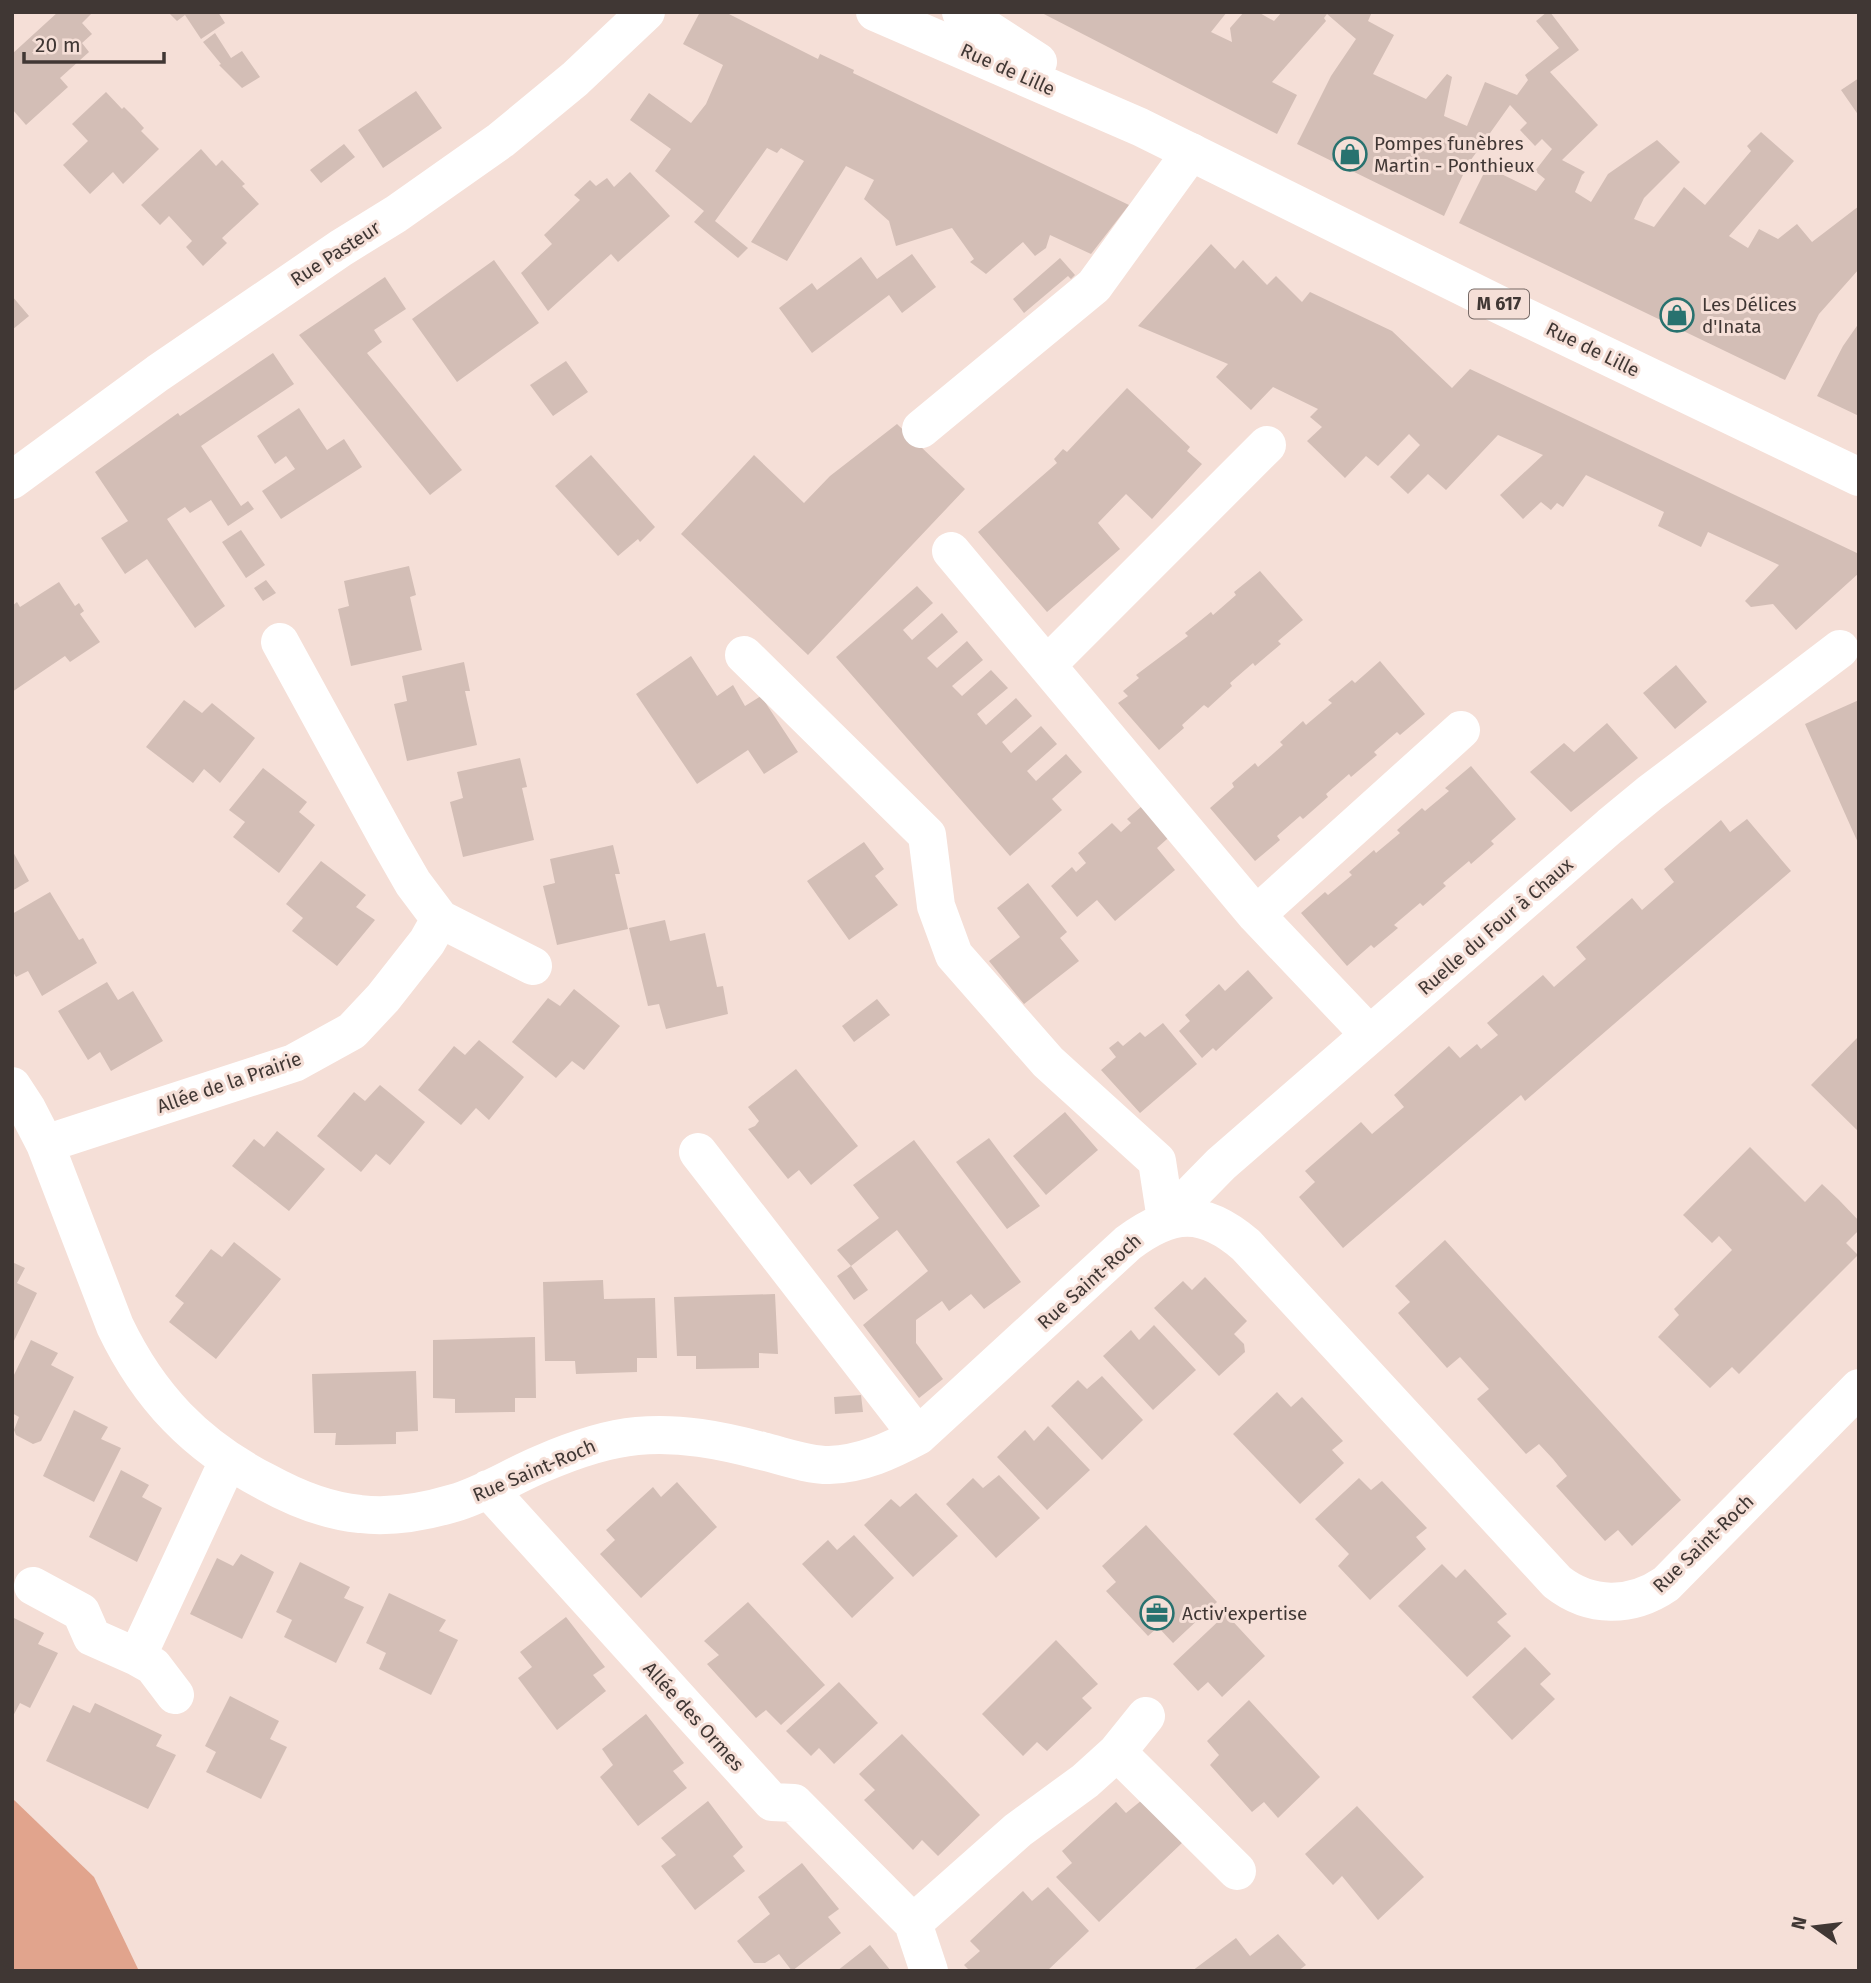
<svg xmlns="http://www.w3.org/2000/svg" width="1871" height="1983" font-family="'Fira Sans',sans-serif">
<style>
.green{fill:#e1a48d}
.building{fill:#d3beb6}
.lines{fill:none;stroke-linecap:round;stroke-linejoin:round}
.minor{stroke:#fff;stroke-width:38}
.major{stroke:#fff;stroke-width:38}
.labels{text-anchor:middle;stroke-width:6;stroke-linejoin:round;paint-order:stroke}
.shield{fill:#f5dfd7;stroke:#766965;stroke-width:2}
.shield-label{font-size:18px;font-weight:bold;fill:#403734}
.street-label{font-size:19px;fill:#403734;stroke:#f5dfd7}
.poi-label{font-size:19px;fill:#403734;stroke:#f5dfd7;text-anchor:start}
</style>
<rect width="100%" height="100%" fill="#f5dfd7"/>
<!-- green -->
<path class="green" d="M 12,1798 L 94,1877 L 139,1971 L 12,1971 Z"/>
<!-- building -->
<path class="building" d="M 58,12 L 93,12 L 82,23 L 92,34 L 82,43 L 89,52 L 60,78 L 68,87 L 26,125 L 12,109 L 12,54 Z
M 168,12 L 218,12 L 225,23 L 201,39 L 185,15 L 177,21 Z
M 700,12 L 725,12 L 818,59 L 820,54 L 854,70 L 853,73 L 1129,205 L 1091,254 L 1050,235 L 1046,248 L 1035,256 L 1023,242 L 986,274 L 970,262 L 974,259 L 952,228 L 896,246 L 889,221 L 864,199 L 874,180 L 846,166 L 787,261 L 751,242 L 804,161 L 781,148 L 777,153 L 767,148 L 715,221 L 748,248 L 738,258 L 694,222 L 704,211 L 655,171 L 671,149 L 630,120 L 649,93 L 691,123 L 706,104 L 723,65 L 683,44 Z
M 1040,12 L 1227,12 L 1211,32 L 1232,42 L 1230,28 L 1244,12 L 1258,12 L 1274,21 L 1282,12 L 1372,12 L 1368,21 L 1394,35 L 1373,74 L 1426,99 L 1447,74 L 1452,77 L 1444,116 L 1467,126 L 1485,82 L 1517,95 L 1528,80 L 1525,75 L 1559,48 L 1536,21 L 1547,12 L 1550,12 L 1579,50 L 1550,72 L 1598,125 L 1562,160 L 1585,172 L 1582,175 L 1575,192 L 1591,202 L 1608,174 L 1657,140 L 1680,162 L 1644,198 L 1634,219 L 1654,227 L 1684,187 L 1705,205 L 1751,151 L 1747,146 L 1761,132 L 1794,161 L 1729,236 L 1748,248 L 1759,229 L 1778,239 L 1797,224 L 1812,242 L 1859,206 L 1859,269 L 1819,314 L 1785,380 L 1459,223 L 1487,167 L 1536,191 L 1545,179 L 1535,171 L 1552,149 L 1542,139 L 1535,146 L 1520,130 L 1527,123 L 1510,105 L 1468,164 L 1444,216 L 1297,144 L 1331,76 L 1356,39 L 1327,14 L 1324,18 L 1326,21 L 1272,82 L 1297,95 L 1277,134 Z
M 215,33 L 231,58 L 242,51 L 260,77 L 242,88 L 219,65 L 221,64 L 203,42 Z
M 1859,78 L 1859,116 L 1841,90 Z
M 416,91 L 442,128 L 383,168 L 358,130 Z
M 106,92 L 122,109 L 124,107 L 134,117 L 144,128 L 141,131 L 159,149 L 123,184 L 113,172 L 90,194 L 63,165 L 88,141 L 72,124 Z
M 344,144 L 355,157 L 321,183 L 310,170 Z
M 201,149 L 216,166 L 222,160 L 245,184 L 242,186 L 259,204 L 222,238 L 227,243 L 203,266 L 186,247 L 192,241 L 169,216 L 160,225 L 141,205 Z
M 630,172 L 670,216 L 618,262 L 611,254 L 548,311 L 521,273 L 552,244 L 544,235 L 580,200 L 574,195 L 590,180 L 596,186 L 607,178 L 614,187 Z
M 1211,244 L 1235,269 L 1243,260 L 1267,285 L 1276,276 L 1302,302 L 1310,292 L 1392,331 L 1452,388 L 1470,369 L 1859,554 L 1859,573 L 1796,630 L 1773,604 L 1751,607 L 1745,601 L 1779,565 L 1708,532 L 1701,547 L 1658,526 L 1664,512 L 1586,475 L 1563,507 L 1557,503 L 1551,510 L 1541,502 L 1523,519 L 1500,495 L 1543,455 L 1498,435 L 1446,490 L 1428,474 L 1408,494 L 1390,477 L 1420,445 L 1409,434 L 1378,466 L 1366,456 L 1345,478 L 1307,441 L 1322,427 L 1310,417 L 1318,409 L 1273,387 L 1251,410 L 1216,377 L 1228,364 L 1138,326 Z
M 912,254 L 936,287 L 902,313 L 889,295 L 812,353 L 779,308 L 812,283 L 817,290 L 861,257 L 877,279 Z
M 1060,258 L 1075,275 L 1071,279 L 1068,276 L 1024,313 L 1013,299 Z
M 494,260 L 539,323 L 457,382 L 412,319 Z
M 385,277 L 406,309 L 374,330 L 382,342 L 367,353 L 462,470 L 430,495 L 299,335 Z
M 12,296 L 29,316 L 12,330 Z
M 1859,323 L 1859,416 L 1817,396 L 1843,346 Z
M 273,353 L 294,384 L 201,446 L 241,506 L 248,501 L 254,509 L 228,526 L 211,500 L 190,513 L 185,507 L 167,519 L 225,606 L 195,628 L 147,559 L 125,574 L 101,538 L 128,521 L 95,472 L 178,413 L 180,416 Z
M 566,361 L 588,392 L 553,416 L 530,385 Z
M 1127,388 L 1190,447 L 1187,451 L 1202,464 L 1152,519 L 1126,494 L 1098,523 L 1120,549 L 1047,612 L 978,532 L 1057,463 L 1054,459 L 1063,449 L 1067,452 Z
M 299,408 L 327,450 L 344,439 L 362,467 L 281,519 L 262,491 L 295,469 L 286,456 L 275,464 L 257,436 Z
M 897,424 L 965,489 L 808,655 L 681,534 L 754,455 L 804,503 L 830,476 Z
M 591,455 L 655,527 L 640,542 L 638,539 L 618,556 L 555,486 Z
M 241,530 L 265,565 L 246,578 L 222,542 Z
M 409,566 L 416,595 L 410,597 L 422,650 L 351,666 L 338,609 L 349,606 L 344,581 Z
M 1260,571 L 1303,620 L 1278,641 L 1281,644 L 1255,666 L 1253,663 L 1230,683 L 1232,686 L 1208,708 L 1204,705 L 1182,725 L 1184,728 L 1159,750 L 1118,703 L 1128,696 L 1123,691 L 1139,678 L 1136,675 L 1188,636 L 1185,633 L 1211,612 L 1213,615 L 1236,595 L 1234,592 Z
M 266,580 L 276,593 L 263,601 L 254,588 Z
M 59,582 L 75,606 L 79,603 L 84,611 L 80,614 L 100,642 L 70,662 L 65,656 L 12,692 L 12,606 L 17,602 L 20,607 Z
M 917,586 L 933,603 L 903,630 L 912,640 L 942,613 L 958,632 L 927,658 L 937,668 L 967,641 L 983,660 L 952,686 L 962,696 L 991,670 L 1008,688 L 977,714 L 986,725 L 1016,698 L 1032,716 L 1002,742 L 1011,753 L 1041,726 L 1057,744 L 1027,771 L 1036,781 L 1066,754 L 1082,772 L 1052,799 L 1062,810 L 1010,856 L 836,657 Z
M 691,656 L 717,696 L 733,685 L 745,706 L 761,696 L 798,752 L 764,774 L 748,750 L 697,784 L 636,694 Z
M 1380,661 L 1425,714 L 1400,735 L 1397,732 L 1374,752 L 1377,755 L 1351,777 L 1349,774 L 1326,794 L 1328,797 L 1303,819 L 1300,816 L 1277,836 L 1280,840 L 1255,861 L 1210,808 L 1234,787 L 1232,783 L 1255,763 L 1258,767 L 1283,745 L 1280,742 L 1303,721 L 1306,725 L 1332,703 L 1328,700 L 1352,680 L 1355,683 Z
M 464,662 L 470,691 L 465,691 L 477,745 L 407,761 L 394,704 L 407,701 L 402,676 Z
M 1676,665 L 1707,702 L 1675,729 L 1643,693 Z
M 184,700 L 202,713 L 212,703 L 255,738 L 220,783 L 204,769 L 193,783 L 146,747 Z
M 1859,700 L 1859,845 L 1805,724 Z
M 1607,723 L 1638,758 L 1571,812 L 1530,772 L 1564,743 L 1574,752 Z
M 520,758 L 527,787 L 522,788 L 534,840 L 463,857 L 450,802 L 463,798 L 457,772 Z
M 1471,766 L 1516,819 L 1491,841 L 1494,844 L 1471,864 L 1469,861 L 1443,883 L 1446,886 L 1423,906 L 1420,903 L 1394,925 L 1398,928 L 1374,948 L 1371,945 L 1347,966 L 1301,913 L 1325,892 L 1328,895 L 1352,875 L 1349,872 L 1374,850 L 1376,853 L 1400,833 L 1397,830 L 1422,808 L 1425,811 L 1449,791 L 1445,788 Z
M 263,768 L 307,802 L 299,812 L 315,825 L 279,873 L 233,837 L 245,822 L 229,810 Z
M 1149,800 L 1176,831 L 1157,848 L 1175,870 L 1115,921 L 1097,900 L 1077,917 L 1051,886 L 1072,867 L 1076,872 L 1086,863 L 1078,853 L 1112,823 L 1121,832 L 1131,823 L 1127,819 Z
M 1747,819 L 1791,871 L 1525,1101 L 1521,1095 L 1343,1248 L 1299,1197 L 1315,1182 L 1305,1171 L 1361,1122 L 1372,1134 L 1404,1107 L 1394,1095 L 1449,1046 L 1460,1058 L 1477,1044 L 1481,1049 L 1498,1035 L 1487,1023 L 1543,975 L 1554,987 L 1586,959 L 1576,947 L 1632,898 L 1642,910 L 1674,882 L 1664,869 L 1721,820 L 1730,832 Z
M 864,842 L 884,869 L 875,876 L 898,905 L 849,940 L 807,881 Z
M 613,845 L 620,874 L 615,874 L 628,929 L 557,945 L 543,886 L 555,883 L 550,859 Z
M 12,850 L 29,881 L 12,891 Z
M 321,861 L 366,895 L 356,907 L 375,920 L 337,966 L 292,931 L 303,918 L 286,904 Z
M 1028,883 L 1067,932 L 1060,938 L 1079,961 L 1024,1004 L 989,961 L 1020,937 L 997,908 Z
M 50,892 L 79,940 L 83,938 L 97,963 L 42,996 L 28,971 L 16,977 L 12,970 L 12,914 Z
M 665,920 L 670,941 L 705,933 L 717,987 L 723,986 L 728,1014 L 666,1029 L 659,1004 L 648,1006 L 629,928 Z
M 1248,970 L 1273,998 L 1216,1051 L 1213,1048 L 1202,1058 L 1179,1031 L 1190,1021 L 1185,1015 L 1219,984 L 1225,991 Z
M 107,982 L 118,1000 L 133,991 L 163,1041 L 111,1071 L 100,1052 L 88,1060 L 58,1011 Z
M 574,989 L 620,1026 L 584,1070 L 572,1061 L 556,1078 L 512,1042 L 548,998 L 560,1006 Z
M 877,999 L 890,1015 L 854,1042 L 842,1026 Z
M 1163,1023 L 1197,1064 L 1140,1113 L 1101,1070 L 1116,1057 L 1109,1048 L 1118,1041 L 1123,1046 L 1140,1032 L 1145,1037 Z
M 1859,1036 L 1859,1132 L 1811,1085 Z
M 479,1040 L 524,1077 L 489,1120 L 476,1108 L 461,1125 L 418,1090 L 454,1046 L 465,1055 Z
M 796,1069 L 858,1146 L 811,1185 L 799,1170 L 788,1179 L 748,1129 L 755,1126 L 759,1121 L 748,1107 Z
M 380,1085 L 425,1122 L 390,1165 L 376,1154 L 361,1172 L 317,1136 L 354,1092 L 365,1101 Z
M 1065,1112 L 1098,1150 L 1046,1195 L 1013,1156 Z
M 277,1131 L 325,1169 L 289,1211 L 232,1166 L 254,1139 L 264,1147 Z
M 989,1138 L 1040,1206 L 1007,1229 L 956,1162 Z
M 914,1140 L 1021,1282 L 984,1309 L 971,1294 L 949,1311 L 942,1301 L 916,1320 L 916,1343 L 943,1379 L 919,1398 L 863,1325 L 928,1271 L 897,1230 L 851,1266 L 837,1250 L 879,1218 L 853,1185 Z
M 1750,1147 L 1805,1202 L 1822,1184 L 1839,1200 L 1859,1221 L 1859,1230 L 1846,1243 L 1858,1255 L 1739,1374 L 1732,1367 L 1710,1388 L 1658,1337 L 1679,1315 L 1674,1309 L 1732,1250 L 1719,1236 L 1712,1243 L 1683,1215 Z
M 1445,1240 L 1681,1500 L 1632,1546 L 1618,1530 L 1605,1541 L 1556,1486 L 1567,1476 L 1553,1459 L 1539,1444 L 1526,1454 L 1477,1399 L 1489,1389 L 1460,1357 L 1447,1368 L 1398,1313 L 1410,1302 L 1395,1286 Z
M 234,1242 L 281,1279 L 216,1359 L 169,1322 L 184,1303 L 175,1296 L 211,1249 L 222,1257 Z
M 12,1262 L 25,1268 L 17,1283 L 37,1293 L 12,1345 Z
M 851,1266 L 868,1290 L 854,1300 L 837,1276 Z
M 1205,1277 L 1247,1321 L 1234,1334 L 1244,1344 L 1245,1352 L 1219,1376 L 1154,1308 L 1183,1281 L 1192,1290 Z
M 603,1280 L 604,1299 L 655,1298 L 657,1358 L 637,1358 L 637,1372 L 576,1374 L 575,1361 L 545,1361 L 543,1282 Z
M 775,1294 L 778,1354 L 759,1353 L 759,1368 L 696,1369 L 696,1356 L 677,1356 L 674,1297 Z
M 1154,1325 L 1196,1370 L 1153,1410 L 1103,1356 L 1131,1330 L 1139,1340 Z
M 535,1337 L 536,1398 L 515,1398 L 515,1412 L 455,1413 L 455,1399 L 433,1398 L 433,1340 Z
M 31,1340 L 58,1353 L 51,1365 L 74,1377 L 41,1441 L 33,1444 L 16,1435 L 14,1430 L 19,1417 L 12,1413 L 12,1379 Z
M 416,1371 L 418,1431 L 396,1432 L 396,1444 L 346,1445 L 335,1445 L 336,1433 L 314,1433 L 312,1374 Z
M 1102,1376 L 1143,1420 L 1102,1460 L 1051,1406 L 1078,1380 L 1087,1389 Z
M 1277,1392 L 1291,1407 L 1302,1397 L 1343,1441 L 1332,1450 L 1344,1463 L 1300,1504 L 1233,1434 Z
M 861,1395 L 863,1412 L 835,1414 L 834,1397 Z
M 74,1410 L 108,1427 L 101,1439 L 121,1448 L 94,1502 L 43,1476 Z
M 1048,1426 L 1090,1470 L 1047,1510 L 997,1457 L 1025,1430 L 1034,1441 Z
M 121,1470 L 149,1485 L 142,1497 L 162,1508 L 137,1562 L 89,1537 Z
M 999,1475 L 1040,1518 L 996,1558 L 946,1504 L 973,1478 L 983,1488 Z
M 1359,1478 L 1371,1490 L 1382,1481 L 1427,1528 L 1416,1537 L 1426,1549 L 1370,1600 L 1338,1566 L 1349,1554 L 1315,1519 Z
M 677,1482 L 717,1527 L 641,1598 L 600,1554 L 615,1540 L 606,1530 L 653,1487 L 661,1497 Z
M 916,1493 L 958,1536 L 913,1577 L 864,1525 L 891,1499 L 900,1507 Z
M 1146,1525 L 1217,1602 L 1173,1643 L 1158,1627 L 1148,1636 L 1106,1591 L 1116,1582 L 1102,1566 Z
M 854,1535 L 894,1578 L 852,1618 L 802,1564 L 828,1540 L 837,1550 Z
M 241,1554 L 274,1572 L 242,1639 L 190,1614 L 217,1558 L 233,1566 Z
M 300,1562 L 350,1587 L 344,1598 L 364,1607 L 336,1663 L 284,1637 L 292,1620 L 276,1612 Z
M 1442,1564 L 1456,1578 L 1465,1569 L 1507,1614 L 1497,1622 L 1511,1636 L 1467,1677 L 1398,1606 Z
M 389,1593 L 446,1620 L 439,1631 L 458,1640 L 431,1695 L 379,1669 L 386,1653 L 366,1643 Z
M 748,1602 L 825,1685 L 781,1725 L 766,1710 L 756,1718 L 707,1664 L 719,1655 L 704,1641 Z
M 1226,1614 L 1265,1656 L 1222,1697 L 1208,1682 L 1198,1691 L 1173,1664 Z
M 12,1617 L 44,1633 L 38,1644 L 58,1653 L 30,1708 L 20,1703 L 12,1718 Z
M 566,1617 L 605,1667 L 593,1675 L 606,1691 L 557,1730 L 518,1678 L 532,1667 L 520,1652 Z
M 1056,1640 L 1098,1684 L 1082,1698 L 1092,1708 L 1047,1751 L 1037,1742 L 1023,1756 L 982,1714 Z
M 1525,1647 L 1551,1674 L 1540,1684 L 1555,1699 L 1512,1740 L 1472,1697 Z
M 839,1682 L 878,1723 L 834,1764 L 819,1748 L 811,1756 L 786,1731 Z
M 230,1696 L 279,1721 L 270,1739 L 287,1747 L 261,1799 L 206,1772 L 216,1752 L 205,1746 Z
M 1249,1700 L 1320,1777 L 1278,1818 L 1264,1802 L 1252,1812 L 1210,1765 L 1219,1755 L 1207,1741 Z
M 95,1703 L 162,1735 L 156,1746 L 176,1755 L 148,1809 L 46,1761 L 73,1705 L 90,1713 Z
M 646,1714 L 684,1763 L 673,1771 L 687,1788 L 638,1826 L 600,1777 L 613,1765 L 602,1749 Z
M 902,1734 L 980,1815 L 938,1856 L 922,1840 L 913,1850 L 864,1800 L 875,1790 L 859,1774 Z
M 1142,1800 L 1183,1842 L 1099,1922 L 1056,1877 L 1072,1863 L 1062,1851 L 1116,1802 L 1126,1813 Z
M 708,1801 L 743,1847 L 733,1856 L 745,1871 L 695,1910 L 661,1866 L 676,1855 L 661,1838 Z
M 1357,1806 L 1424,1877 L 1378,1920 L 1342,1876 L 1333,1885 L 1305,1854 Z
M 802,1863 L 839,1909 L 828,1917 L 841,1933 L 792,1971 L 779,1954 L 765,1963 L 754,1963 L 737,1941 L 770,1914 L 758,1897 Z
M 1048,1887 L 1089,1931 L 1047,1971 L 970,1971 L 964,1965 L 980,1951 L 970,1941 L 1023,1891 L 1032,1901 Z
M 1278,1934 L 1306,1965 L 1298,1971 L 1192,1971 L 1236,1938 L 1250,1956 Z
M 870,1945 L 891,1971 L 837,1971 Z"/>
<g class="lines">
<!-- minor -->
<path class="minor" d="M 921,429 L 1094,286 L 1191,152
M 951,551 L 1256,915 L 1369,1034
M 280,642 L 390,843 L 413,883 L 440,919 L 533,966
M 744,655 L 927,835 L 936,906 L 954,955 L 1048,1062 L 1157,1161 L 1166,1220
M 1047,665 L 1267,445
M 1256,915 L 1461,730
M 12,1086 L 27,1109 L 45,1144 L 115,1326 C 149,1397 196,1446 266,1482 C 295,1498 327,1511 360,1514 C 392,1518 424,1512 454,1503 C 485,1494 512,1476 541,1464 C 571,1451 604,1439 637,1436 C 680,1432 720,1440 762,1451 C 783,1456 807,1465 829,1465 C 862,1464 890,1451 918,1436 L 1128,1243 C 1172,1210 1203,1208 1246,1245 L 1557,1582 C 1590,1608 1631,1608 1666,1584 L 1859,1388
M 45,1144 L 294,1063 L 352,1031 L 383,998 L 427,942 L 440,919
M 698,1152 L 918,1436
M 1166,1220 L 1221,1164 L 1610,826 L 1650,793 L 1840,649
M 488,1489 L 772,1802 L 794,1803 L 913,1923 L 929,1971
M 33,1586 L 81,1612 L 92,1637 L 137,1657 L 228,1461
M 137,1657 L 153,1666 L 175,1695
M 1117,1752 L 1237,1871
M 913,1923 L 1018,1830 L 1085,1781 L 1117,1752 L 1146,1716"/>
<!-- major -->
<path class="major" d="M 875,12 L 1140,127 L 1502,306 L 1859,477
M 961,12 L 1038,62
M 12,480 L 158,373 L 341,248 L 396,214 L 501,140 L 575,79 L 646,12"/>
</g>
<!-- icons -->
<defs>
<symbol id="shop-ring" viewBox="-11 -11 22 22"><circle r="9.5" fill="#f5dfd7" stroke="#28726f" stroke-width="1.5"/><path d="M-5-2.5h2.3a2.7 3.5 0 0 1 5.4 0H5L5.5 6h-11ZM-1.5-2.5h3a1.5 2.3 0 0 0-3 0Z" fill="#28726f"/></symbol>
<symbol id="office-ring" viewBox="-11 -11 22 22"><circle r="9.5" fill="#f5dfd7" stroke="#28726f" stroke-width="1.5"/><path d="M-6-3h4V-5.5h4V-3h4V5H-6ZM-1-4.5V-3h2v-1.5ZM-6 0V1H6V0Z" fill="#28726f"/></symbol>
</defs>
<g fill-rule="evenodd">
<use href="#shop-ring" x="1331" y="135" width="38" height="38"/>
<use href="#shop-ring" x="1658" y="296" width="38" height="38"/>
<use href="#office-ring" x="1138" y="1594" width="38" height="38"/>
</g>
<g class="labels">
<!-- shield labels -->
<rect class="shield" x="1469" y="289.5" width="60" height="29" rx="5"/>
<g class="shield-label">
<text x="1499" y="310">M 617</text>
</g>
<!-- street labels -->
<g class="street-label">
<text transform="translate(1008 69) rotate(24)" y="7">Rue de Lille</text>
<text transform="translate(335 253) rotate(-33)" y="7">Rue Pasteur</text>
<text transform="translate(1593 349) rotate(26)" y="7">Rue de Lille</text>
<text transform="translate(1495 926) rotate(-41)" y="7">Ruelle du Four à Chaux</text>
<text transform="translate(229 1082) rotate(-19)" y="7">Allée de la Prairie</text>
<text transform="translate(1089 1281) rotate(-42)" y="7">Rue Saint-Roch</text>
<text transform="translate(534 1470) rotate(-23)" y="7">Rue Saint-Roch</text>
<text transform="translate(1703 1543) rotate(-44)" y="7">Rue Saint-Roch</text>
<text transform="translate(694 1716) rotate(48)" y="7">Allée des Ormes</text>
</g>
<!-- poi labels -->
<g class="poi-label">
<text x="1374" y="150">Pompes funèbres<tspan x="1374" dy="22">Martin - Ponthieux</tspan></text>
<text x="1702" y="311">Les Délices<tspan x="1702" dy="22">d'Inata</tspan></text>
<text x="1182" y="1620">Activ'expertise</text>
</g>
</g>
<!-- border -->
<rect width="1871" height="1983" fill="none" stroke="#403734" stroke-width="28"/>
<!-- north arrow -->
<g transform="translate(1815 1927) rotate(284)" stroke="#f5dfd7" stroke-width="5" paint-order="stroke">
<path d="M0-5L12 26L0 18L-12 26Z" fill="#403734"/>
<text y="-10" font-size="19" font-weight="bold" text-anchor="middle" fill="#403734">N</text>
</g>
<!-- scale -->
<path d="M24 52v10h140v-10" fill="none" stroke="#403734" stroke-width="3.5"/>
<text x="35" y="52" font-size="21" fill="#403734" stroke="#f5dfd7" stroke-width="5" paint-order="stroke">20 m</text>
</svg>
